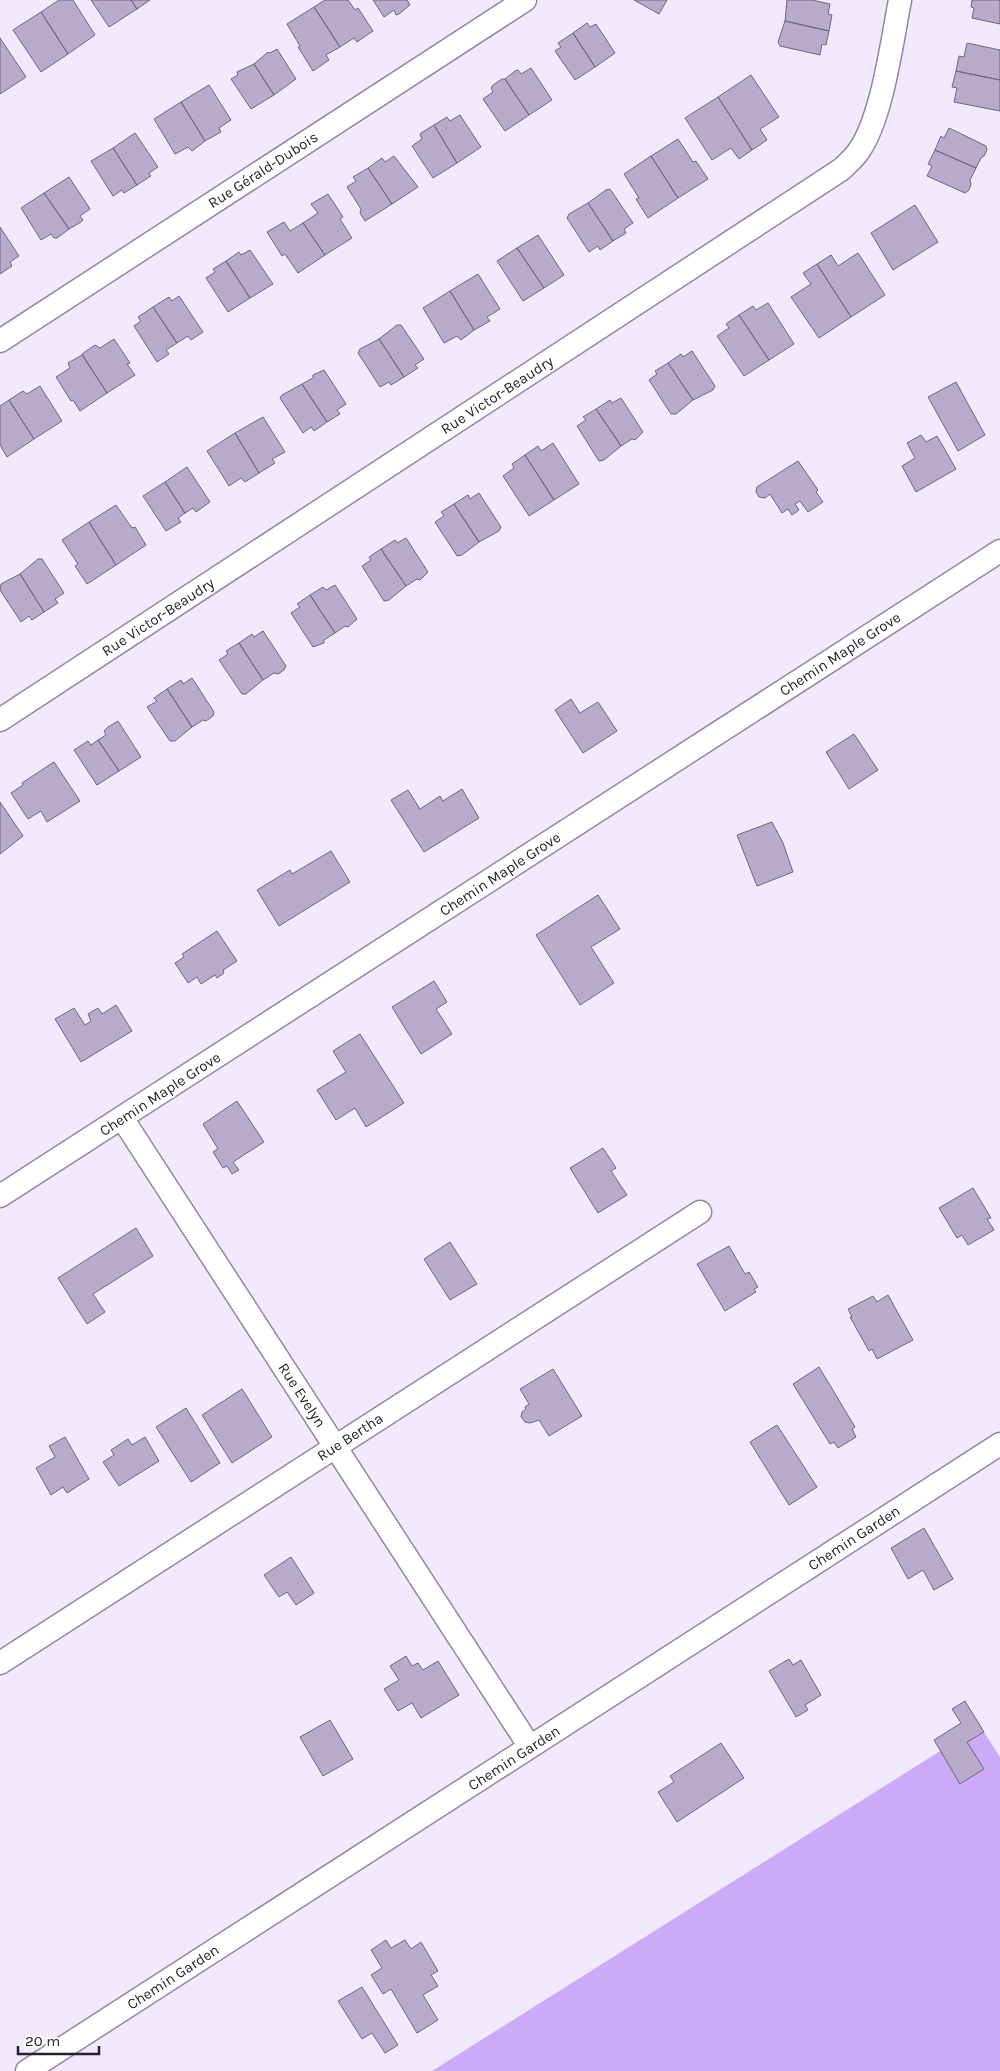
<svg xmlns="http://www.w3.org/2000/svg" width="1000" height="2071" font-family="Karla,sans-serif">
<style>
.forest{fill:#ccaaf7}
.building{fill:#b8abc9;stroke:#716681}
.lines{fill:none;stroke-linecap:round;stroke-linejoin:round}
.minor-casing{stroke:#9387a4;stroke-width:25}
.minor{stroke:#fff;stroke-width:22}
.labels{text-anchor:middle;stroke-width:4;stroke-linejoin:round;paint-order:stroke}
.street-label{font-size:15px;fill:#27222e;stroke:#fff}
</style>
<rect width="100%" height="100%" fill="#f1e9fc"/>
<!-- forest -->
<path class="forest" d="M 980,1726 L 1000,1757 L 1000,2071 L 432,2071 Z"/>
<!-- building -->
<path class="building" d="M 59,0 L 73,0 L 95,35 L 68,54 L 41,12 Z
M 91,0 L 131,0 L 137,9 L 109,27 Z
M 131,0 L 150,0 L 137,9 Z
M 325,0 L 348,0 L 355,10 L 358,8 L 373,31 L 357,42 L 354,38 L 340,47 L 314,7 Z
M 373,0 L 407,0 L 410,5 L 399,14 L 396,15 L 394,10 L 384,17 Z
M 634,0 L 667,0 L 659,14 Z
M 787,0 L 812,0 L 830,4 L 828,14 L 832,15 L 829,31 L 785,21 Z
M 972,0 L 1000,0 L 1000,24 L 972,18 L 974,8 L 971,7 Z
M 314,7 L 340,47 L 326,55 L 329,60 L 313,71 L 298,47 L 300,46 L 287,24 Z
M 41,12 L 68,54 L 41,72 L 13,30 Z
M 785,21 L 829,31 L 826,45 L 822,44 L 820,55 L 780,46 L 778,42 Z
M 587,23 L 590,27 L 596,24 L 615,53 L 595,67 L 573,33 Z
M 573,33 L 595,67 L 575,80 L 555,51 L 561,47 L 558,43 Z
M 0,38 L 26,77 L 0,94 Z
M 967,43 L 1000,50 L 1000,80 L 956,71 L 959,56 L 964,57 Z
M 277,49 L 296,79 L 274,95 L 254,64 L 268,52 L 270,53 Z
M 254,64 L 274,95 L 251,109 L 231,79 L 238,75 L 237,72 Z
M 531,68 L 552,100 L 529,115 L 505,79 L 515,71 L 518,70 L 521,74 Z
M 956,71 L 1000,80 L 1000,111 L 954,102 L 957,88 L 952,87 Z
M 751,75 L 779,117 L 760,129 L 767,140 L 752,150 L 718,97 Z
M 502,79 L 505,79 L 529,115 L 505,131 L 483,99 L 493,92 L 491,88 L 493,85 Z
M 209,85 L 231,120 L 219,128 L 221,132 L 205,141 L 181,102 Z
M 718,97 L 752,150 L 739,159 L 731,148 L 712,160 L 685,118 Z
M 181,102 L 205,141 L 192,151 L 188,147 L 175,154 L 154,119 Z
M 460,115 L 481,147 L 457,163 L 434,125 L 447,117 L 450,121 Z
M 434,125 L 457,163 L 433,178 L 412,146 L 422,139 L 420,135 L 421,133 Z
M 949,128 L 986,146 L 987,150 L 984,156 L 981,158 L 976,168 L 935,150 L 941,136 L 944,138 Z
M 135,133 L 158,167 L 149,173 L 151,176 L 137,185 L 113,148 Z
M 678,139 L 693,162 L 696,161 L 708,179 L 678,198 L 651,156 Z
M 113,148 L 137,185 L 124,193 L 122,190 L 113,196 L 91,161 Z
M 935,150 L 976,168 L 970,180 L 971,184 L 969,190 L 965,193 L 927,176 L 932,166 L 928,164 Z
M 394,156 L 418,187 L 392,204 L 368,168 L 382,158 L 385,162 Z
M 651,156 L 678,198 L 648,218 L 636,199 L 639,198 L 624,174 Z
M 368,168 L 392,204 L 365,221 L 360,213 L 361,209 L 347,187 L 356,181 L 353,177 Z
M 69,177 L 90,209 L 80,216 L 83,220 L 81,222 L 69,229 L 44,193 Z
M 610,189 L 633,223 L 624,229 L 626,233 L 613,241 L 588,203 L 606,190 Z
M 44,193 L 69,229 L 57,238 L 54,238 L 51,234 L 41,240 L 21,208 Z
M 328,194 L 343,217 L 340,219 L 352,238 L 325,255 L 303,223 L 318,213 L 311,204 Z
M 588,203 L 613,241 L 600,250 L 598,246 L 589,252 L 567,218 L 569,214 Z
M 915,205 L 938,242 L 893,270 L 871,233 Z
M 284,222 L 290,231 L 303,223 L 325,255 L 298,273 L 285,254 L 282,256 L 267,232 Z
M 0,227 L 19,256 L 10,262 L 12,266 L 0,274 Z
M 538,235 L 564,275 L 544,288 L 517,248 Z
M 517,248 L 544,288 L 523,301 L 497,261 Z
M 250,250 L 273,284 L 250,298 L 226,261 L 239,252 L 241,255 Z
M 858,253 L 885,295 L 851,317 L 817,264 L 831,255 L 838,266 Z
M 226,261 L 250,298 L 228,312 L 206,278 L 215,272 L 213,269 Z
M 817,264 L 851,317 L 819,338 L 791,297 L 811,284 L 803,273 Z
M 478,274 L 500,309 L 487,317 L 490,321 L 474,330 L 450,291 Z
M 450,291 L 474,330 L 461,340 L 457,336 L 444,343 L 423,308 Z
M 179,296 L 203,332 L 191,340 L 188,336 L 177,343 L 153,307 L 169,297 L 172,301 Z
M 768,303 L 794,344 L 769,360 L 739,315 L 753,306 L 756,310 Z
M 153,307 L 177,343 L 166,350 L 169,354 L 157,362 L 134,326 L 141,321 L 138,317 Z
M 739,315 L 769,360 L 744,376 L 717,336 L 729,328 L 726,324 Z
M 397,325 L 401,325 L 424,359 L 415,365 L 418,368 L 404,377 L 379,339 Z
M 114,339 L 130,363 L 127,364 L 135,375 L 107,393 L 82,354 L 95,345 L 100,348 Z
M 379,339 L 404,377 L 391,385 L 389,382 L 380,387 L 358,353 L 360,349 Z
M 692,351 L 715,386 L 713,390 L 693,400 L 668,363 L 681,354 L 683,357 Z
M 82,355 L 107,393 L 80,411 L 73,400 L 71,401 L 56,377 L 70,368 L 68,363 Z
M 668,363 L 693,400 L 676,414 L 671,414 L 649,380 L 657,374 L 655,371 Z
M 324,370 L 346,404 L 337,410 L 340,414 L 327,422 L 302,384 L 313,378 L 313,375 Z
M 956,382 L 985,435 L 958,451 L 928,397 Z
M 302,384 L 327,422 L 314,431 L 311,427 L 303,433 L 280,398 L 282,395 Z
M 40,386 L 62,421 L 34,439 L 9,400 L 23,391 L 27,394 Z
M 621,398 L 643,432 L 635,440 L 632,439 L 621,446 L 596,409 L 610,400 L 612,403 Z
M 9,400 L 34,439 L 7,457 L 0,445 L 0,406 Z
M 596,409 L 621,446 L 604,460 L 599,461 L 577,426 L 586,420 L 583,417 Z
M 263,417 L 285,452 L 272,459 L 275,463 L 259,473 L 235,433 Z
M 235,433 L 259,473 L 245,482 L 241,478 L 229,486 L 207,451 Z
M 921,435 L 926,442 L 937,436 L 956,469 L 916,492 L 902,466 L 915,458 L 907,443 Z
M 553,443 L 579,484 L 554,500 L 525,455 L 538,446 L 541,451 Z
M 525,455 L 554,500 L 529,516 L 503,476 L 514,468 L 512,464 Z
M 798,461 L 818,490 L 816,492 L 823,502 L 808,512 L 800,501 L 795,504 L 799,510 L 792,515 L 788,509 L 782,513 L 770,494 L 765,498 L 759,497 L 756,492 L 757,487 Z
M 187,467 L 210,502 L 196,512 L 193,508 L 185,513 L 165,482 Z
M 165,482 L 185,513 L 178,518 L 181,522 L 166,531 L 143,496 Z
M 479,493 L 501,527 L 499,531 L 479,542 L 454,504 L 468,495 L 470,499 Z
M 454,504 L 479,542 L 462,555 L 457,556 L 435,522 L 444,516 L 441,512 Z
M 116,505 L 132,528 L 135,527 L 146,545 L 116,565 L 89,522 Z
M 89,522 L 116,565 L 87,584 L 75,566 L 78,564 L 62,540 Z
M 406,538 L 428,572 L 420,580 L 417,579 L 406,586 L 381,549 L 395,540 L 397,543 Z
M 381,549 L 406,586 L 389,600 L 384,601 L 362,566 L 371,560 L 369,557 Z
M 38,559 L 42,559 L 64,593 L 55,599 L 58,603 L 44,612 L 20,574 Z
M 20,574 L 44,612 L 32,620 L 29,616 L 21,622 L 0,590 L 1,584 Z
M 335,585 L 357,619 L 348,627 L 345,626 L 335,633 L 310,595 L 323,587 L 326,590 Z
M 310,595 L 335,633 L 324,640 L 324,643 L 313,647 L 291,613 L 300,607 L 297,604 Z
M 263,631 L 286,666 L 284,670 L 278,674 L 274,673 L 263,680 L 239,643 L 252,634 L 254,637 Z
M 239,643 L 263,680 L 246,694 L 242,694 L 219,660 L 228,654 L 226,651 Z
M 192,678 L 214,712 L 213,716 L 206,721 L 203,720 L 192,727 L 167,689 L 181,680 L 183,684 Z
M 167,689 L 192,727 L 175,741 L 170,741 L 147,707 L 157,701 L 154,698 Z
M 571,699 L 580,713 L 598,702 L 617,731 L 583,753 L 555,710 Z
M 118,721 L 141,757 L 119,771 L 98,740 L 106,735 L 104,731 L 108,727 Z
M 854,734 L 878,770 L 849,789 L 826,752 Z
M 98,740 L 119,771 L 97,785 L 74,750 L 88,741 L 91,745 Z
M 54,762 L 80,801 L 47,822 L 41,811 L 28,819 L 11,793 L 23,785 L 22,783 Z
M 462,789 L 479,818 L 424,852 L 391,800 L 408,790 L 420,809 L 440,796 L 443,801 Z
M 0,802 L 23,836 L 0,854 Z
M 772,822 L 783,843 L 793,872 L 757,886 L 737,835 Z
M 331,851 L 350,882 L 279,926 L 257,890 L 290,870 L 292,874 Z
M 598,895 L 620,929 L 591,947 L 614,983 L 580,1005 L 536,935 Z
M 217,931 L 237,961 L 223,970 L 224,973 L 217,978 L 215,975 L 201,984 L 197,977 L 188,983 L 175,963 L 184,957 L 182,954 Z
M 434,981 L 447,1002 L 436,1009 L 452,1034 L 421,1054 L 392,1007 Z
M 116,1005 L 132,1031 L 81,1062 L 55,1019 L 74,1008 L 85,1025 L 91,1021 L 88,1014 L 98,1008 L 102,1014 Z
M 360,1034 L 404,1103 L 366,1127 L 355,1108 L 336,1120 L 317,1090 L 346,1072 L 333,1051 Z
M 237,1101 L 264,1142 L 233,1162 L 239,1170 L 232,1174 L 227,1166 L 223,1168 L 213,1152 L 218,1149 L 203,1124 Z
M 603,1148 L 616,1168 L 611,1171 L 627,1195 L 598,1213 L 570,1168 Z
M 973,1188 L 991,1218 L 987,1219 L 994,1230 L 968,1245 L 962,1235 L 957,1238 L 939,1208 Z
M 136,1228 L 153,1256 L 93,1294 L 105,1312 L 87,1324 L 58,1278 Z
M 450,1242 L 477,1284 L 450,1300 L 424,1259 Z
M 729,1246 L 745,1274 L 749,1272 L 758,1287 L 754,1289 L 756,1292 L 725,1311 L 697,1264 Z
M 888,1295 L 913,1340 L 877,1359 L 872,1349 L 869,1351 L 850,1317 L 852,1317 L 848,1309 L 873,1296 L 877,1302 Z
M 819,1367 L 855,1427 L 852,1429 L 856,1437 L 838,1448 L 834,1442 L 830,1444 L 793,1384 Z
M 553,1369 L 582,1416 L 549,1436 L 539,1420 L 530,1423 L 525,1422 L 521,1417 L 522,1412 L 526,1409 L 525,1407 L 529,1404 L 520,1389 Z
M 242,1389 L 272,1437 L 232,1463 L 202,1415 Z
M 186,1408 L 220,1463 L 191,1482 L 156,1427 Z
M 777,1425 L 817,1487 L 789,1505 L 750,1442 Z
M 65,1437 L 89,1479 L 67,1493 L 63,1487 L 51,1495 L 36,1468 L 55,1457 L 49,1446 Z
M 145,1437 L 159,1461 L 119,1486 L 103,1462 L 114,1455 L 111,1450 L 128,1439 L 132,1445 Z
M 924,1528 L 953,1579 L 934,1590 L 923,1570 L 908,1579 L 891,1548 Z
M 291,1557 L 314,1593 L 296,1605 L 287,1592 L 279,1597 L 264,1575 Z
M 406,1656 L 412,1666 L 418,1663 L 423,1670 L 438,1661 L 459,1695 L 421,1718 L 412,1703 L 398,1711 L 384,1689 L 399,1680 L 390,1666 Z
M 789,1659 L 793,1665 L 801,1660 L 821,1695 L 805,1705 L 808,1710 L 796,1717 L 769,1671 Z
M 965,1701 L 984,1732 L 967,1742 L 984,1769 L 960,1784 L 934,1740 L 961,1723 L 952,1709 Z
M 330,1720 L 353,1759 L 323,1776 L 300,1737 Z
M 721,1743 L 744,1778 L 677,1822 L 658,1792 L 674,1782 L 670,1776 Z
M 386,1940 L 391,1948 L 405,1940 L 411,1949 L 421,1942 L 438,1971 L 431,1975 L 438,1986 L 423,1995 L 438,2020 L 417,2033 L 391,1989 L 383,1994 L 371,1975 L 382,1968 L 371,1950 Z
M 362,1987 L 398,2045 L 385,2053 L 372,2033 L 362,2039 L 338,2001 Z"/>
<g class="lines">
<defs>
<path id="minor" d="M 0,341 L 525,0
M 0,720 L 842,169 C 848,163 854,158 858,152 C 882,120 892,41 900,0
M 122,1118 L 530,1747
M 0,1196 L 1000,551
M 0,1663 L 700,1212
M 27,2071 L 1000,1444"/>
</defs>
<!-- minor casing -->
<use href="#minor" class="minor-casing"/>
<!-- minor -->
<use href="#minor" class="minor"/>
</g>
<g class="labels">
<!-- street labels -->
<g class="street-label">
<text transform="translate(263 170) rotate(-33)" y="5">Rue Gérald-Dubois</text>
<text transform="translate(497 395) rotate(-33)" y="5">Rue Victor-Beaudry</text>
<text transform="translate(158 617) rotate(-33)" y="5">Rue Victor-Beaudry</text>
<text transform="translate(840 654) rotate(-33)" y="5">Chemin Maple Grove</text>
<text transform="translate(500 874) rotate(-33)" y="5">Chemin Maple Grove</text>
<text transform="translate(160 1094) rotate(-33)" y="5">Chemin Maple Grove</text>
<text transform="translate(302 1395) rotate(57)" y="5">Rue Evelyn</text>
<text transform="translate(350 1437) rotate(-33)" y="5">Rue Bertha</text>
<text transform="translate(854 1538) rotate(-33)" y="5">Chemin Garden</text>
<text transform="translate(514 1758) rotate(-33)" y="5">Chemin Garden</text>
<text transform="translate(173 1977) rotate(-33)" y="5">Chemin Garden</text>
</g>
</g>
<!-- scale -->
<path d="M18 2046v8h81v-8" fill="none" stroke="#27222e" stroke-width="2.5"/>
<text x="25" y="2046" font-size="15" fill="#27222e" stroke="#ffffff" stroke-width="4" paint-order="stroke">20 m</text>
</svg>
